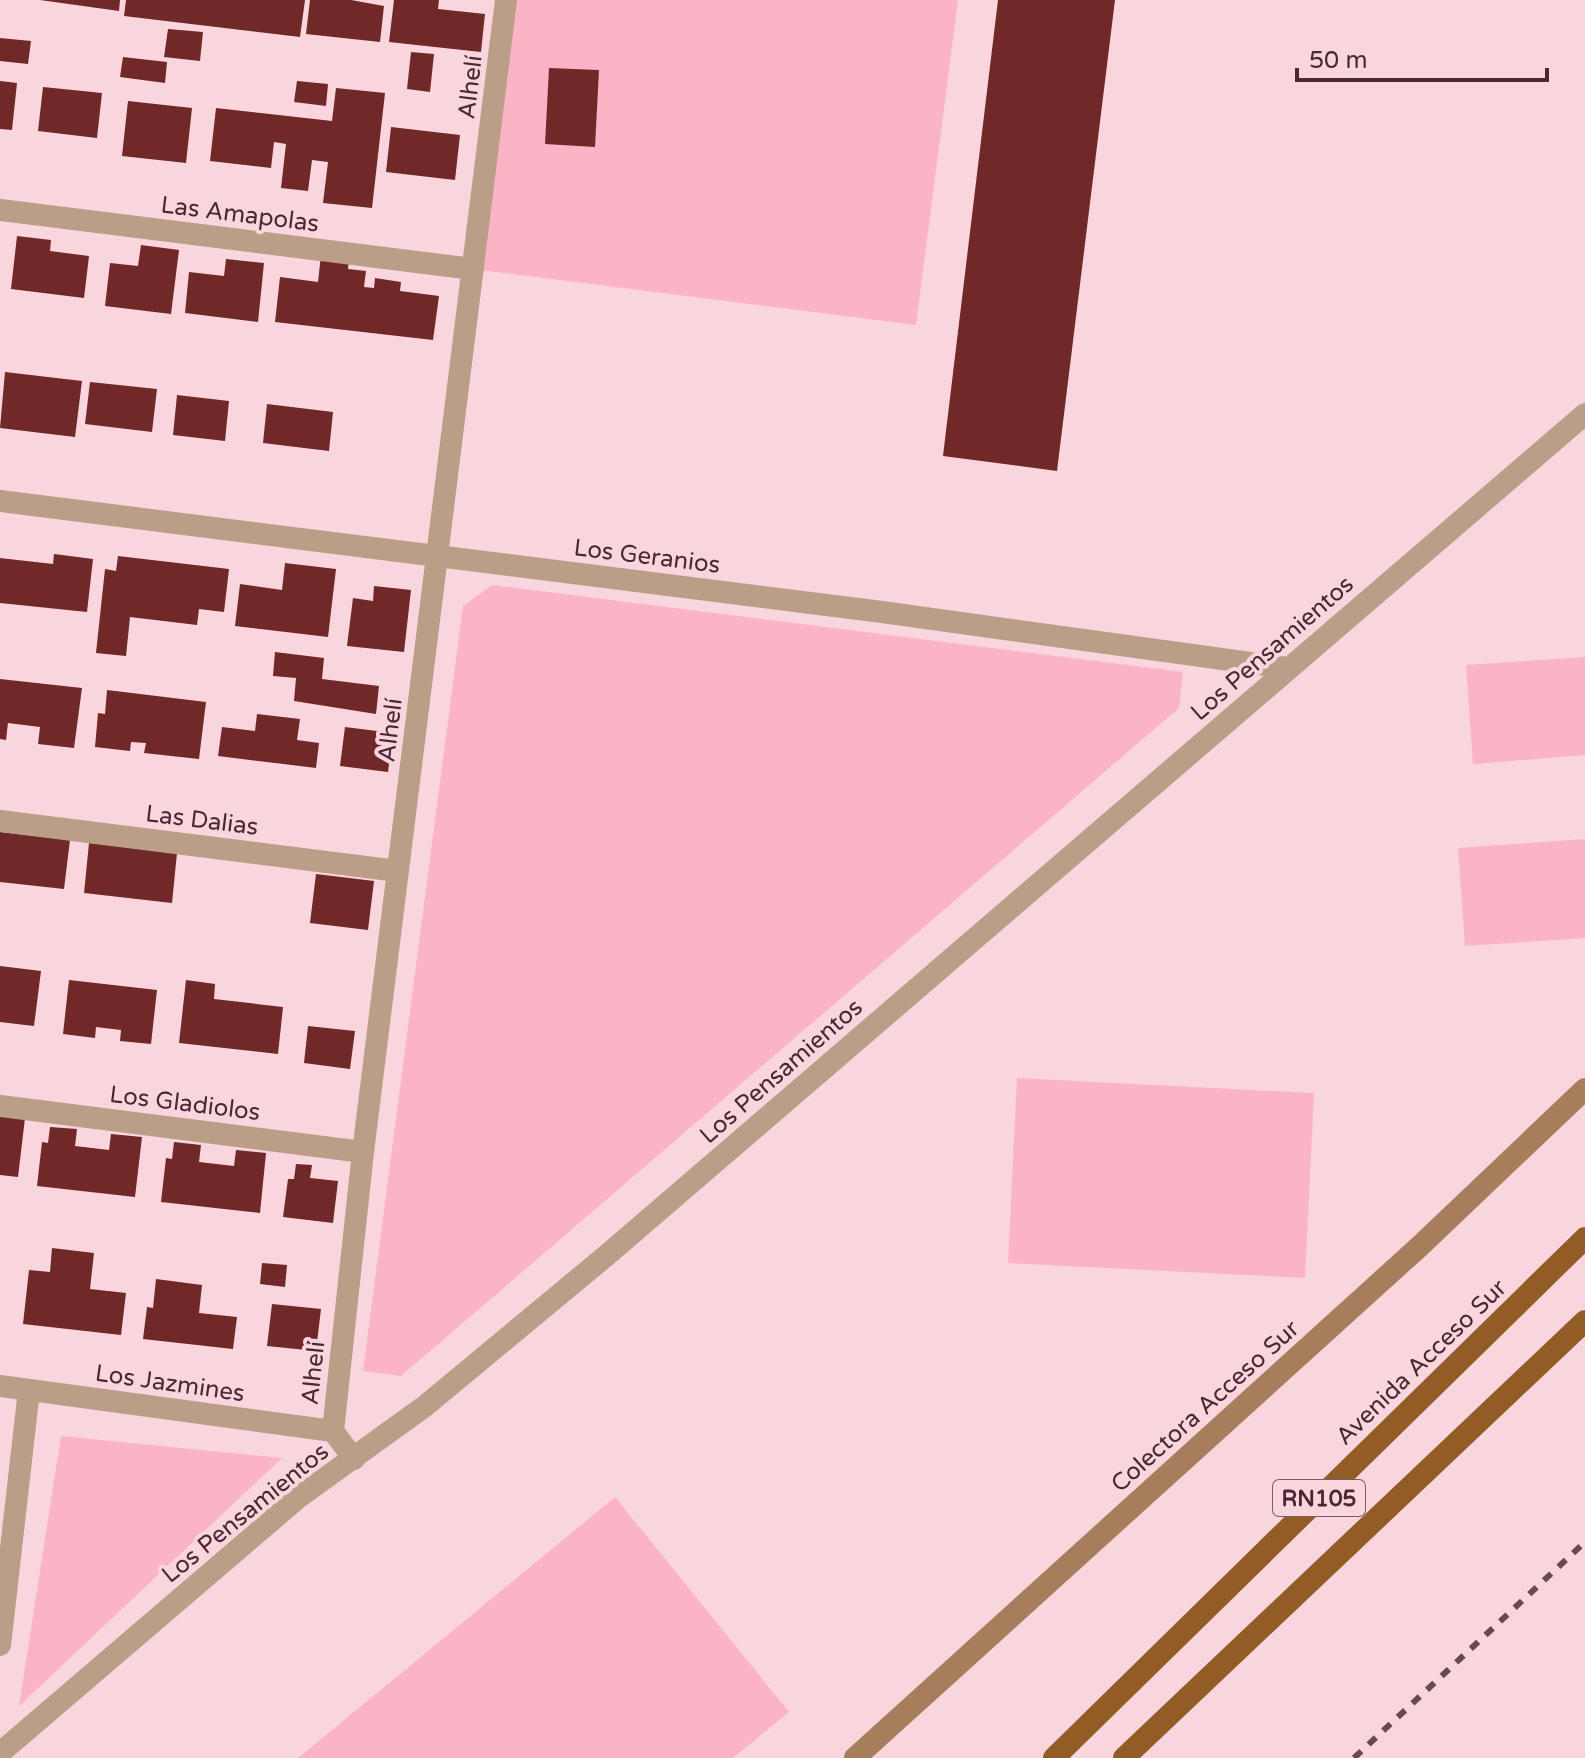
<svg xmlns="http://www.w3.org/2000/svg" width="1585" height="1758" font-family="'Varela Round',sans-serif">
<style>
.green{fill:#fbb4c6}
.building{fill:#712829}
.lines{fill:none;stroke-linecap:round;stroke-linejoin:round}
.minor{stroke:#ba9e87;stroke-width:22}
.secondary{stroke:#a77e5b;stroke-width:22}
.trunk{stroke:#915c26;stroke-width:22}
.rail{stroke:#6a4851;stroke-width:6;stroke-dasharray:10 10;stroke-linecap:butt}
.labels{text-anchor:middle;stroke-width:8;stroke-linejoin:round;paint-order:stroke}
.shield{fill:#f9d5dd;stroke:#7e5c65;stroke-width:2}
.shield-label{font-size:22px;font-weight:bold;fill:#492831}
.street-label{font-size:24px;fill:#492831;stroke:#f9d5dd}
</style>
<rect width="100%" height="100%" fill="#f9d5dd"/>
<!-- green -->
<path class="green" d="M 506,0 L 958,0 L 916,325 L 473,269 Z
M 492,585 L 1183,672 L 1179,708 L 401,1376 L 363,1371 L 463,606 Z
M 1585,657 L 1585,755 L 1473,764 L 1466,665 Z
M 1585,839 L 1585,938 L 1465,946 L 1458,848 Z
M 1017,1078 L 1314,1093 L 1305,1278 L 1008,1263 Z
M 61,1436 L 282,1458 L 19,1706 Z
M 615,1497 L 789,1712 L 733,1758 L 298,1758 Z"/>
<!-- building -->
<path class="building" d="M 40,0 L 120,0 L 119,11 Z
M 126,0 L 305,0 L 300,37 L 124,16 Z
M 310,0 L 351,0 L 384,6 L 380,42 L 306,34 Z
M 394,0 L 439,0 L 438,9 L 485,14 L 481,52 L 389,42 Z
M 998,0 L 1115,0 L 1057,471 L 943,456 Z
M 168,29 L 203,32 L 200,61 L 164,57 Z
M 0,38 L 31,41 L 28,64 L 0,61 Z
M 411,52 L 434,54 L 430,92 L 407,89 Z
M 123,57 L 167,62 L 165,83 L 120,77 Z
M 549,68 L 599,70 L 595,147 L 545,144 Z
M 0,81 L 17,83 L 12,130 L 0,129 Z
M 297,81 L 328,84 L 326,106 L 294,102 Z
M 43,87 L 102,93 L 97,138 L 38,131 Z
M 336,88 L 385,93 L 372,208 L 323,203 L 328,162 L 312,160 L 308,191 L 281,188 L 286,144 L 274,142 L 271,168 L 210,161 L 216,108 L 332,121 Z
M 128,101 L 192,108 L 186,163 L 122,156 Z
M 391,127 L 460,135 L 455,180 L 386,172 Z
M 17,236 L 51,240 L 50,251 L 89,256 L 84,298 L 11,289 Z
M 141,245 L 179,250 L 171,314 L 105,306 L 110,263 L 138,266 Z
M 321,255 L 349,259 L 348,269 L 366,271 L 364,287 L 374,288 L 375,278 L 401,282 L 400,291 L 439,296 L 433,340 L 275,322 L 280,277 L 318,282 Z
M 226,259 L 264,263 L 258,322 L 185,313 L 189,272 L 224,276 Z
M 5,372 L 82,381 L 75,437 L 0,428 Z
M 90,382 L 157,389 L 152,432 L 85,424 Z
M 177,395 L 229,401 L 225,441 L 173,435 Z
M 267,404 L 333,412 L 329,451 L 263,443 Z
M 54,554 L 93,559 L 87,612 L 0,603 L 0,558 L 53,564 Z
M 118,556 L 229,569 L 224,612 L 199,609 L 197,625 L 130,617 L 126,656 L 96,653 L 105,569 L 116,571 Z
M 285,563 L 336,569 L 328,637 L 235,626 L 240,584 L 282,590 Z
M 374,586 L 411,590 L 404,652 L 347,646 L 353,598 L 373,601 Z
M 275,652 L 324,658 L 322,679 L 379,686 L 376,714 L 294,701 L 296,678 L 273,676 Z
M 0,679 L 82,688 L 74,748 L 38,744 L 40,727 L 8,723 L 6,740 L 0,739 Z
M 107,690 L 206,702 L 199,759 L 144,753 L 146,743 L 131,742 L 130,751 L 95,747 L 98,713 L 105,714 Z
M 257,714 L 300,719 L 297,740 L 319,743 L 316,768 L 218,756 L 222,727 L 255,731 Z
M 345,727 L 393,733 L 388,772 L 340,766 Z
M 0,832 L 70,840 L 64,889 L 0,882 Z
M 89,843 L 177,853 L 172,903 L 84,893 Z
M 316,874 L 374,881 L 368,930 L 310,923 Z
M 0,966 L 41,971 L 34,1026 L 0,1022 Z
M 69,980 L 157,990 L 151,1044 L 120,1041 L 121,1030 L 96,1027 L 95,1038 L 63,1034 Z
M 186,980 L 215,984 L 214,999 L 283,1007 L 278,1054 L 179,1043 Z
M 308,1026 L 355,1031 L 350,1069 L 304,1063 Z
M 0,1115 L 25,1118 L 18,1177 L 0,1175 Z
M 50,1127 L 77,1129 L 75,1146 L 109,1150 L 111,1134 L 142,1137 L 135,1197 L 37,1186 L 42,1142 L 48,1143 Z
M 174,1142 L 201,1145 L 199,1162 L 234,1166 L 236,1150 L 266,1153 L 260,1213 L 161,1202 L 166,1158 L 172,1159 Z
M 296,1164 L 312,1165 L 310,1178 L 338,1181 L 333,1223 L 283,1217 L 288,1179 L 294,1179 Z
M 52,1248 L 94,1253 L 90,1289 L 126,1293 L 121,1335 L 23,1324 L 29,1270 L 50,1272 Z
M 262,1263 L 287,1265 L 285,1287 L 260,1284 Z
M 156,1279 L 202,1285 L 199,1313 L 237,1317 L 233,1349 L 143,1339 L 147,1307 L 153,1308 Z
M 272,1304 L 321,1309 L 316,1351 L 267,1346 Z"/>
<g class="lines">
<!-- minor -->
<path class="minor" d="M 0,210 L 473,269
M 0,501 L 882,612 L 1287,668
M 0,821 L 398,871
M 0,1106 L 363,1152
M 0,1386 L 333,1431
M 354,1459 L 333,1431 L 363,1152 L 506,0
M 0,1645 L 29,1390
M 0,1753 L 299,1497 L 425,1406 L 607,1255 L 1585,414"/>
<!-- secondary -->
<path class="secondary" d="M 855,1758 L 1420,1246 L 1585,1089"/>
<!-- trunk -->
<path class="trunk" d="M 1054,1758 L 1585,1238
M 1124,1758 L 1585,1321"/>
<!-- rail -->
<path class="rail" d="M 1354,1758 L 1585,1542"/>
</g>
<g class="labels">
<!-- shield labels -->
<rect class="shield" x="1273" y="1480" width="92" height="36" rx="6"/>
<g class="shield-label">
<text x="1319" y="1506">RN105</text>
</g>
<!-- street labels -->
<g class="street-label">
<text transform="translate(470 87) rotate(-83)" y="8">Alhelí</text>
<text transform="translate(240 214) rotate(7)" y="8">Las Amapolas</text>
<text transform="translate(647 556) rotate(7)" y="8">Los Geranios</text>
<text transform="translate(1272 648) rotate(-41)" y="8">Los Pensamientos</text>
<text transform="translate(390 730) rotate(-83)" y="8">Alhelí</text>
<text transform="translate(202 820) rotate(7)" y="8">Las Dalias</text>
<text transform="translate(781 1071) rotate(-41)" y="8">Los Pensamientos</text>
<text transform="translate(185 1103) rotate(7)" y="8">Los Gladiolos</text>
<text transform="translate(1421 1362) rotate(-44)" y="8">Avenida Acceso Sur</text>
<text transform="translate(313 1373) rotate(-84)" y="8">Alhelí</text>
<text transform="translate(170 1383) rotate(8)" y="8">Los Jazmines</text>
<text transform="translate(1205 1406) rotate(-42)" y="8">Colectora Acceso Sur</text>
<text transform="translate(245 1513) rotate(-39)" y="8">Los Pensamientos</text>
</g>
</g>
<!-- scale -->
<path d="M1297 68v12h250v-12" fill="none" stroke="#492831" stroke-width="4"/>
<text x="1309" y="68" font-size="24" fill="#492831" stroke="#f9d5dd" stroke-width="6" paint-order="stroke">50 m</text>
</svg>
